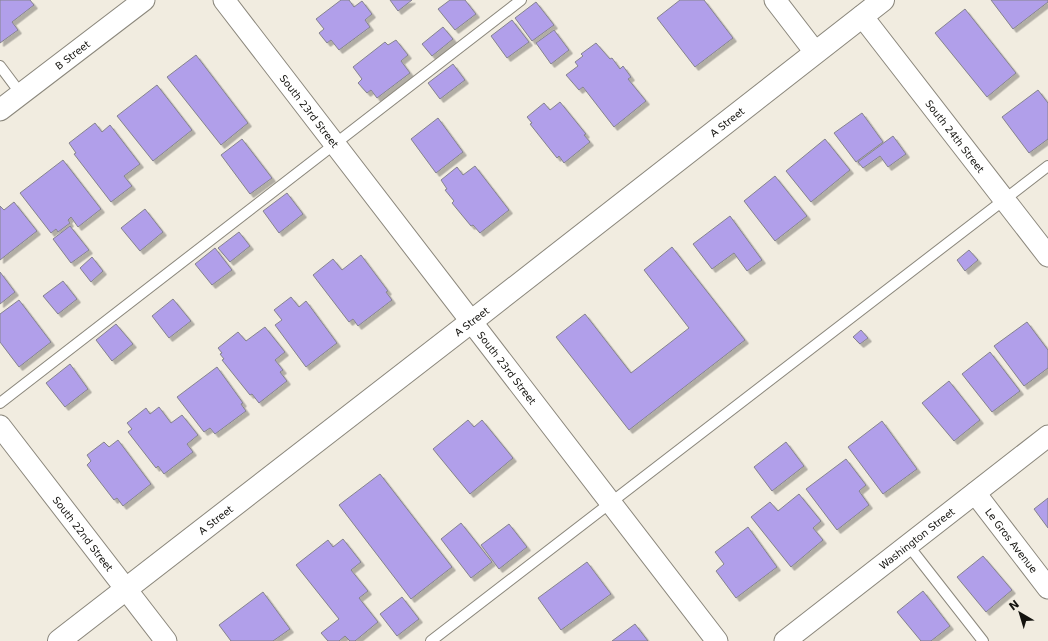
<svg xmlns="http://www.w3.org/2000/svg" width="1048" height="641" font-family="'DejaVu Sans',sans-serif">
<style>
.building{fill:#b19fea;stroke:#85838e;filter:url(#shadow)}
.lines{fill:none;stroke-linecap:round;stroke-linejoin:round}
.lane-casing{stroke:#8b877c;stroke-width:12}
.street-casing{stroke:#8b877c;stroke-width:23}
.secondary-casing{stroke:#8b877c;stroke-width:24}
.lane{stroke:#fff;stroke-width:10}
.street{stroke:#fff;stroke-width:21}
.secondary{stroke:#fff;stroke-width:22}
.labels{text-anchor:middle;stroke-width:3.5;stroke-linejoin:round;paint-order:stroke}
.street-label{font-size:10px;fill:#14130f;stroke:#f1ece0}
</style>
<defs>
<filter id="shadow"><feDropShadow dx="3.5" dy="3.5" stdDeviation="0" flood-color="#0004"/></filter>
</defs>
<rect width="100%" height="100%" fill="#f1ece0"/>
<!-- building -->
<path class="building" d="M 0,0 L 30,0 L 34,5 L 12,22 L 18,30 L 0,43 Z
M 341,0 L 349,0 L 354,7 L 362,1 L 372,14 L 365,20 L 370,27 L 339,50 L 331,40 L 327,43 L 319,33 L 324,29 L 316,19 Z
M 390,0 L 412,0 L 398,11 Z
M 450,0 L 465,0 L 476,14 L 455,30 L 438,9 Z
M 680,0 L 704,0 L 733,38 L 695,67 L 657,18 Z
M 991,0 L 1048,0 L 1048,2 L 1013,29 Z
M 536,2 L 554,25 L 532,41 L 515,18 Z
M 965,9 L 1016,73 L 987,97 L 935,33 Z
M 512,20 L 529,42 L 507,58 L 491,36 Z
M 443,27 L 453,39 L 432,56 L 422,44 Z
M 554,30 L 569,50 L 551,64 L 536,43 Z
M 396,40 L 408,55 L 401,61 L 410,73 L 377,98 L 371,90 L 367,93 L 358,83 L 362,79 L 353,67 L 385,42 L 388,45 Z
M 596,43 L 610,59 L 612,58 L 620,69 L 623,66 L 631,77 L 628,79 L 646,101 L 614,127 L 583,87 L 579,90 L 566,75 L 578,66 L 575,62 L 583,56 L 581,54 Z
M 196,55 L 248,123 L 221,145 L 167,77 Z
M 453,64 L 465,80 L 440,99 L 428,83 Z
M 157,85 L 192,130 L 153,161 L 117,116 Z
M 1038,90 L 1048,103 L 1048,139 L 1029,153 L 1002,117 Z
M 560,102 L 586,134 L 584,135 L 590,142 L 564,163 L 559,156 L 557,158 L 530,124 L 532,123 L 527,117 L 544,103 L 550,110 Z
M 862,113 L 883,142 L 856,162 L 834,133 Z
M 438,118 L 463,152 L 436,173 L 411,139 Z
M 95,123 L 102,132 L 110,125 L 140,164 L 124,176 L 132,186 L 111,202 L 74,154 L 76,153 L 69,143 Z
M 893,136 L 906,154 L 888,167 L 880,156 L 863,168 L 858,162 Z
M 242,139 L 272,178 L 250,194 L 221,155 Z
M 825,139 L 850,170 L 811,202 L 786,171 Z
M 63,160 L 101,209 L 78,227 L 71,217 L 68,220 L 70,223 L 58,232 L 56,229 L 51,233 L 20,193 Z
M 475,166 L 509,210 L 480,233 L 473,225 L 471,226 L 452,203 L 454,201 L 445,190 L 447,189 L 441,180 L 457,167 L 463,175 Z
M 775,176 L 807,216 L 775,241 L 744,201 Z
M 287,193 L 303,214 L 279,233 L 263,211 Z
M 14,202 L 37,231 L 0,260 L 0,206 L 4,210 Z
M 145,209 L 163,232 L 140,251 L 121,228 Z
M 730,216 L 762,260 L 747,271 L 734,253 L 712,269 L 693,244 Z
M 70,226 L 89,250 L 71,263 L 53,239 Z
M 239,232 L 250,246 L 230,262 L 218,248 Z
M 672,247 L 745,340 L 629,430 L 556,337 L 585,314 L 631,373 L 689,328 L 644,270 Z
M 215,248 L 232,270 L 212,285 L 195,264 Z
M 969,250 L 978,260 L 965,271 L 957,260 Z
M 361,255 L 388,291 L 386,292 L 392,300 L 358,326 L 353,319 L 349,322 L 313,275 L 333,259 L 342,270 Z
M 92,257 L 103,271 L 91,282 L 80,268 Z
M 0,272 L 15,292 L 0,304 Z
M 63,281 L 77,299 L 58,314 L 43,296 Z
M 291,297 L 299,307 L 306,301 L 337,343 L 306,367 L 275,325 L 282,320 L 274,310 Z
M 173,299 L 191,321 L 169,338 L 152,316 Z
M 19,300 L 51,342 L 19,367 L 0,342 L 0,314 Z
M 1027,322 L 1048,350 L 1048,368 L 1024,386 L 994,346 Z
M 116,324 L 133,344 L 112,361 L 96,340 Z
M 265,327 L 285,352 L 275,360 L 283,370 L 280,372 L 287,381 L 259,403 L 252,394 L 250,395 L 222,360 L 224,359 L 220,354 L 222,353 L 218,348 L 238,332 L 246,341 Z
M 861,330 L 868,338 L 860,344 L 853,337 Z
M 990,352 L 1020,391 L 992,412 L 962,374 Z
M 70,364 L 88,389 L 65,407 L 46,383 Z
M 217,367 L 243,403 L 241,404 L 246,411 L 215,434 L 210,428 L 204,432 L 177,397 Z
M 949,381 L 980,420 L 954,441 L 922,403 Z
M 159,407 L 171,423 L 182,415 L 198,435 L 187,444 L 193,452 L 164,474 L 158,466 L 156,468 L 128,432 L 132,429 L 127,423 L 146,408 L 150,414 Z
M 468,420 L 474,427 L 482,420 L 513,458 L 470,494 L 433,449 Z
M 882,421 L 917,469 L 883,494 L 848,447 Z
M 118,440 L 151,484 L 123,506 L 117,498 L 114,500 L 87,465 L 91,461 L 87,455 L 104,442 L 109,447 Z
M 786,442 L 804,466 L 772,491 L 754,467 Z
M 846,459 L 866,485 L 859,491 L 869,505 L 837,530 L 806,489 Z
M 380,474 L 452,567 L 411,599 L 339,505 Z
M 799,494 L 821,521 L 813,528 L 823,540 L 791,567 L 751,517 L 770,502 L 778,511 Z
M 1048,498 L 1048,528 L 1034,509 Z
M 461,523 L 492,562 L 471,578 L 441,539 Z
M 509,524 L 527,547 L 499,569 L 481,545 Z
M 748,527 L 777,567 L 736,598 L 716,571 L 724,564 L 715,552 Z
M 343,539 L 361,562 L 351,570 L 368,591 L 359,598 L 378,622 L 355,641 L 350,641 L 345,636 L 339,641 L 328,641 L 321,633 L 339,619 L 296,565 L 328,540 L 333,547 Z
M 983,556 L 1012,590 L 986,612 L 957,577 Z
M 587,562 L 611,594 L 561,630 L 538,598 Z
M 923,591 L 950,626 L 931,641 L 921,641 L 897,612 Z
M 263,592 L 290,629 L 273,641 L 231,641 L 219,625 Z
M 402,597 L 419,619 L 397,636 L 380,614 Z
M 635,624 L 648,641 L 612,641 Z"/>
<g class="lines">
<defs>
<path id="lane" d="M 0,66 L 21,94
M 0,403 L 521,0
M 908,545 L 983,641
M 431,641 L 1048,166"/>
<g id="street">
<path id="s1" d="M 224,0 L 717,641"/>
<path d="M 775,0 L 815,52"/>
<path id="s2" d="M 862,16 L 1048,256"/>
<path id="s3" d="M 0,110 L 144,0"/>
<path id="s4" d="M 0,426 L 166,641"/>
<path id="s5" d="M 975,493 L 1048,588"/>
<path id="s6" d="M 785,641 L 1048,436"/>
</g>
<g id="secondary">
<path id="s7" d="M 59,641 L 472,321 L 883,0"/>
</g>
</defs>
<!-- lane casing -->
<use href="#lane" class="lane-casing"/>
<!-- street casing -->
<use href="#street" class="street-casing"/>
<!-- secondary casing -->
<use href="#secondary" class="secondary-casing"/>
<!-- lane -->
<use href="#lane" class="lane"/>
<!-- street -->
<use href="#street" class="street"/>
<!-- secondary -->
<use href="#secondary" class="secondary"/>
</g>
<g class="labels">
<!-- street labels -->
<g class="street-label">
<text dy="4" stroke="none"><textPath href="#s3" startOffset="91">B Street</textPath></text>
<text dy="4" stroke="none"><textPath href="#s1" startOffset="140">South 23rd Street</textPath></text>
<text dy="4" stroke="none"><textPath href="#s7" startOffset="846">A Street</textPath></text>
<text dy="4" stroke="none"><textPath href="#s2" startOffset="152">South 24th Street</textPath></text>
<text dy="4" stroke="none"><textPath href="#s7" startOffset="522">A Street</textPath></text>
<text dy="4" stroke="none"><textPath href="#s1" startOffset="464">South 23rd Street</textPath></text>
<text dy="4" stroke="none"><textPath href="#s7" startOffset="198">A Street</textPath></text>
<text dy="4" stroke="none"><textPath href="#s4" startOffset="136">South 22nd Street</textPath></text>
<text dy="4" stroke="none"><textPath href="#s6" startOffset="167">Washington Street</textPath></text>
<text dy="4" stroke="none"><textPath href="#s5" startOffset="60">Le Gros Avenue</textPath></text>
</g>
</g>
<!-- north arrow -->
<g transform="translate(1020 613) rotate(322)" stroke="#f1ece0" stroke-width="3" paint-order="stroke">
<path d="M0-3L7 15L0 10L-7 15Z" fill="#14130f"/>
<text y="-6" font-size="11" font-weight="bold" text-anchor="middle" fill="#14130f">N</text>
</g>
</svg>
